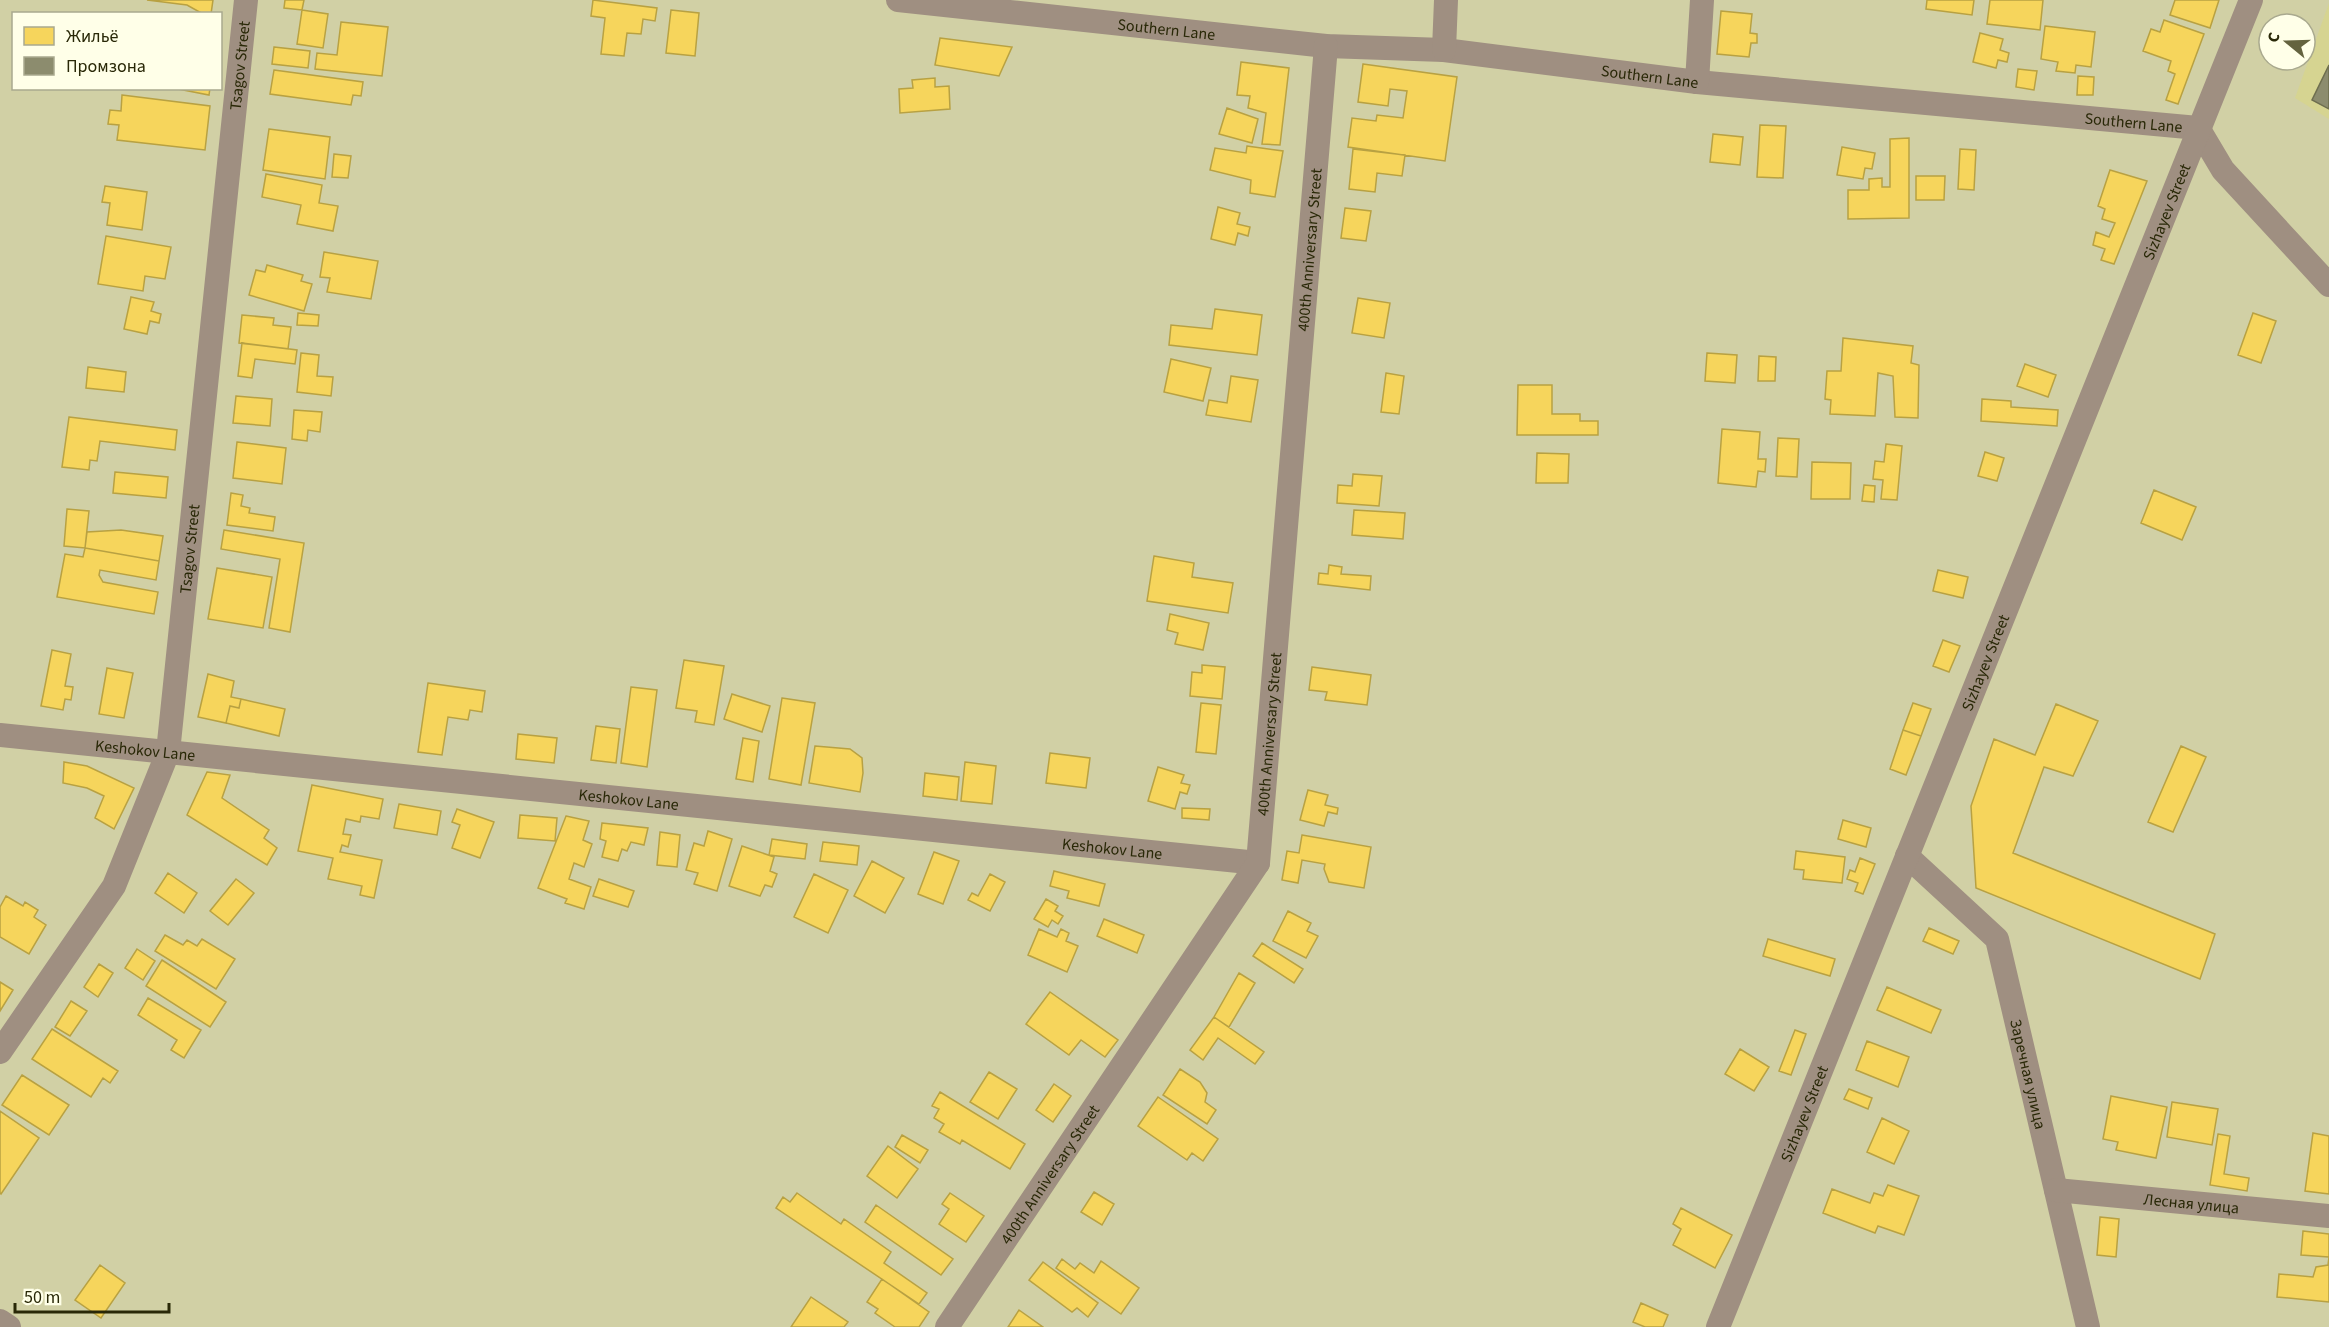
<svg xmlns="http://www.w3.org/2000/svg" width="2329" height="1327" font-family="'Source Sans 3',sans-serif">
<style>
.built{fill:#d6d491}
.homes{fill:#f6d55c;stroke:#b8a142;stroke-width:1.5}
.industry{fill:#8c8c6e;stroke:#6e6e4f;stroke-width:1.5}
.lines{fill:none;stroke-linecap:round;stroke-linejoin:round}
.street{stroke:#9f8f81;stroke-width:24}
.labels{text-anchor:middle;stroke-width:6;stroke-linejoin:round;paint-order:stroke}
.street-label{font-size:16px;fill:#292807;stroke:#ffffe8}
</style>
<rect width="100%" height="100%" fill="#d1d0a5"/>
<!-- built -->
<path class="built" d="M 2329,3 L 2329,119 L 2295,98 Z"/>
<!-- homes -->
<path class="homes" d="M 147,0 L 213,0 L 211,14 L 203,14 L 187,5 Z
M 285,0 L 304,0 L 302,10 L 284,8 Z
M 593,0 L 657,8 L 655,21 L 643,19 L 641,34 L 627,33 L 624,56 L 601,54 L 605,18 L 591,16 Z
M 1927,0 L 1974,0 L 1972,15 L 1926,9 Z
M 1990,0 L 2043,0 L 2040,30 L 1987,24 Z
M 2175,0 L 2219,0 L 2210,28 L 2170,15 Z
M 302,10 L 328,14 L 323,48 L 297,44 Z
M 671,10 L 699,13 L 695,56 L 666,53 Z
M 1721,11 L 1752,14 L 1750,33 L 1757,34 L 1757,43 L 1751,43 L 1749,57 L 1717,54 Z
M 2164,20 L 2204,34 L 2178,104 L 2166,100 L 2175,74 L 2168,71 L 2171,61 L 2143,51 L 2151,29 L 2160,32 Z
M 341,22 L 388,27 L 382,76 L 315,69 L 317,53 L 337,55 Z
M 2045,26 L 2095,32 L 2091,67 L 2076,65 L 2075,73 L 2056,71 L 2058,62 L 2041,59 Z
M 1980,33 L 2003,39 L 2000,50 L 2009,53 L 2007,62 L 1998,60 L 1996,68 L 1973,62 Z
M 940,38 L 1012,47 L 999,76 L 935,65 Z
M 274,47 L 310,51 L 308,68 L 272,64 Z
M 1241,62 L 1289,68 L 1280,145 L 1262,144 L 1266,113 L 1248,108 L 1250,96 L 1237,95 Z
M 1363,64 L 1457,77 L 1445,161 L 1348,147 L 1352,118 L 1376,121 L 1377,115 L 1403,118 L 1407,91 L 1390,89 L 1388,106 L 1358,102 Z
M 2018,69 L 2037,71 L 2034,90 L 2016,87 Z
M 274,70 L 363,82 L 361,96 L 353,95 L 351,105 L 270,94 Z
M 2078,76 L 2094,77 L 2093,95 L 2077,95 Z
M 935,78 L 935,87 L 949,86 L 950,109 L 900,113 L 899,89 L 913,88 L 912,80 Z
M 173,88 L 210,88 L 209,95 Z
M 122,95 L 210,106 L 205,150 L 117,140 L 119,125 L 108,124 L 110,110 L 121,111 Z
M 1227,108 L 1258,119 L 1252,143 L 1219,134 Z
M 1760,125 L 1786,126 L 1783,178 L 1757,177 Z
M 269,129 L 330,137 L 325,179 L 263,170 Z
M 1713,134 L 1743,137 L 1740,165 L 1710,162 Z
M 1909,138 L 1909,218 L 1848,219 L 1848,190 L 1869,190 L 1869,179 L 1882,178 L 1882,187 L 1890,187 L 1890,139 Z
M 1247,146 L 1283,151 L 1275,197 L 1250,193 L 1251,180 L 1210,170 L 1215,148 L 1246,153 Z
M 1842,147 L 1875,153 L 1872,169 L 1865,168 L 1863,179 L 1837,175 Z
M 1353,149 L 1405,155 L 1402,176 L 1377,173 L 1375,192 L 1349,189 Z
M 1960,149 L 1976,150 L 1974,190 L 1958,189 Z
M 334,154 L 351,156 L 348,178 L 332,177 Z
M 2110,170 L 2147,181 L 2114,264 L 2101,260 L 2105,249 L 2093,245 L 2096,232 L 2109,237 L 2115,223 L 2102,219 L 2105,209 L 2098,206 Z
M 266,174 L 322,185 L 319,203 L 338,206 L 333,231 L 297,224 L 301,205 L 262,197 Z
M 1916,176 L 1945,176 L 1944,200 L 1916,200 Z
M 105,186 L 147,192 L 142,230 L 107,225 L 110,203 L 102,202 Z
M 1218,207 L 1240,213 L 1237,224 L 1250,227 L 1248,236 L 1238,233 L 1235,245 L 1211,239 Z
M 1345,208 L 1371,211 L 1366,241 L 1341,238 Z
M 106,236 L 171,247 L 165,279 L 145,276 L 143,291 L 98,284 Z
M 324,252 L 378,261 L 371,299 L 327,292 L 330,278 L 320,277 Z
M 267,265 L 303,275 L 301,281 L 312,284 L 304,311 L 249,295 L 256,270 L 265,272 Z
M 131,297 L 154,302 L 151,311 L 161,314 L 159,323 L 150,321 L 147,334 L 124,329 Z
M 1358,298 L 1390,303 L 1384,338 L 1352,333 Z
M 1215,309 L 1262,315 L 1257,355 L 1169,345 L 1171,325 L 1212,329 Z
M 298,313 L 319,315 L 318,326 L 297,325 Z
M 2253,313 L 2276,321 L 2261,363 L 2238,355 Z
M 242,315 L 274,318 L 273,325 L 291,327 L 288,349 L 239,343 Z
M 1843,338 L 1913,346 L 1911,363 L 1919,365 L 1918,418 L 1895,417 L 1893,376 L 1878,373 L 1875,416 L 1830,414 L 1831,400 L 1825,399 L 1827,371 L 1841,371 Z
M 242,343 L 297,350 L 295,364 L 255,359 L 252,378 L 238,376 Z
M 301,353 L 319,355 L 317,376 L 333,377 L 331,396 L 297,392 Z
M 1707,353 L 1737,355 L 1735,383 L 1705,381 Z
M 1759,356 L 1776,357 L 1775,381 L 1758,381 Z
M 1171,359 L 1211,368 L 1203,401 L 1164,392 Z
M 2025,364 L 2056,375 L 2048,397 L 2017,386 Z
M 88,367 L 126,372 L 124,392 L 86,388 Z
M 1386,373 L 1404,376 L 1399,414 L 1381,412 Z
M 1231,376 L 1258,380 L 1251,422 L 1206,415 L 1209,400 L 1227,403 Z
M 1518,385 L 1552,385 L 1552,414 L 1580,414 L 1580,421 L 1598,421 L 1598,435 L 1517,435 Z
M 236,396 L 272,399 L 270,426 L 233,423 Z
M 1982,399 L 2011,401 L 2011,407 L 2058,410 L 2057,426 L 1981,421 Z
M 294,410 L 322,412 L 320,432 L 308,430 L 307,441 L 292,439 Z
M 69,417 L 177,430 L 175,450 L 100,441 L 97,461 L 90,460 L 89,470 L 62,467 Z
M 1722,429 L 1760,432 L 1758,459 L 1766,459 L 1765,472 L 1758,471 L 1756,487 L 1718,483 Z
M 1778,438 L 1799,439 L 1797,477 L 1776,476 Z
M 237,442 L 286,448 L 282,484 L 233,478 Z
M 1886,444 L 1902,446 L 1897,500 L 1881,499 L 1883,480 L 1873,479 L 1875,461 L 1884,462 Z
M 1985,452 L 2004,458 L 1997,481 L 1978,476 Z
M 1537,453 L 1569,454 L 1568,483 L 1536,483 Z
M 1812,462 L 1851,463 L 1850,499 L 1811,499 Z
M 115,472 L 168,477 L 166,498 L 113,493 Z
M 1353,474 L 1382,476 L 1379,506 L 1337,503 L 1338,485 L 1352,486 Z
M 1864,485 L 1875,486 L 1874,502 L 1862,501 Z
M 2154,490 L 2196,507 L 2182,540 L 2141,523 Z
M 231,493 L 243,495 L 241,506 L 250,508 L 249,513 L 275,517 L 273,531 L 227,525 Z
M 67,509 L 89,511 L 85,548 L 64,546 Z
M 1354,510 L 1405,513 L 1403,539 L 1352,535 Z
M 121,530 L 163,536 L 159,561 L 85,548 L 87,532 Z
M 224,530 L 304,543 L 290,632 L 269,628 L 280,559 L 221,549 Z
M 85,548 L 159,561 L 156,580 L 100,570 L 99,575 L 103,582 L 158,592 L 154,614 L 57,597 L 65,554 L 83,557 Z
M 1154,556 L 1194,563 L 1192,577 L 1233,583 L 1228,613 L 1147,601 Z
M 1329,565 L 1342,567 L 1341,574 L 1371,576 L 1370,590 L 1318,584 L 1319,573 L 1328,574 Z
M 217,568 L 272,577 L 263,628 L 208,619 Z
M 1938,570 L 1968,577 L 1963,598 L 1933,591 Z
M 1170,614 L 1209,623 L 1203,650 L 1175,644 L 1178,633 L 1167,630 Z
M 1943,640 L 1960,646 L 1949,672 L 1933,666 Z
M 52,650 L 71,654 L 65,686 L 73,687 L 71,700 L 65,699 L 63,710 L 41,706 Z
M 684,660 L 724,666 L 714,725 L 695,722 L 697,711 L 676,708 Z
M 1202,665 L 1225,667 L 1222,699 L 1190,696 L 1192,672 L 1202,673 Z
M 1312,667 L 1371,675 L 1367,705 L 1325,700 L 1327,692 L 1309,690 Z
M 107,668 L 133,673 L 124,718 L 99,714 Z
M 208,674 L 234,681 L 231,697 L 241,699 L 239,708 L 230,706 L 226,723 L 198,717 Z
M 428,683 L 485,691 L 482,712 L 470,710 L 468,720 L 448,717 L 442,755 L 418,752 Z
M 631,687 L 657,690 L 647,767 L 621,763 Z
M 732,694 L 770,706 L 762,732 L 724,719 Z
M 782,698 L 815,703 L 801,785 L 769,779 Z
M 241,699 L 285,709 L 279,736 L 226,723 L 230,706 L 239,708 Z
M 1201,703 L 1221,705 L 1216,754 L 1196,752 Z
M 1913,703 L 1931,709 L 1921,736 L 1903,730 Z
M 2056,704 L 2098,721 L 2073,776 L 2044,767 L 2013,853 L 2215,934 L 2200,979 L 1976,888 L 1971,806 L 1994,739 L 2035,755 Z
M 596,726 L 620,729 L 616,763 L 591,760 Z
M 1903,730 L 1921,736 L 1906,775 L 1890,769 Z
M 518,734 L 557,738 L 554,763 L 516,759 Z
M 743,738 L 759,741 L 753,782 L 736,779 Z
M 815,746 L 850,749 L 862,758 L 863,773 L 860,792 L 809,783 Z
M 2181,746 L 2206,757 L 2173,832 L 2148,822 Z
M 1050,753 L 1090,758 L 1086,788 L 1046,783 Z
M 64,762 L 87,766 L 134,788 L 114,829 L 95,818 L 104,796 L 87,788 L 63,783 Z
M 965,762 L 996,766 L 992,804 L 961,801 Z
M 1158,767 L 1184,775 L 1181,783 L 1190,785 L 1187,794 L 1180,792 L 1175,809 L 1148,801 Z
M 207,772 L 230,775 L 222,798 L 269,830 L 264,838 L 277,848 L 267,865 L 187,815 Z
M 925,773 L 959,777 L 957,800 L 923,796 Z
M 312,785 L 383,799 L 379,819 L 361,816 L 360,822 L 346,819 L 343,834 L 351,835 L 348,847 L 342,845 L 340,852 L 382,860 L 374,898 L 360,895 L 362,886 L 328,879 L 333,858 L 298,851 Z
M 1308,790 L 1328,795 L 1325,805 L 1338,808 L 1337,814 L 1328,812 L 1324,826 L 1300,820 Z
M 399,804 L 441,811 L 437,835 L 394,828 Z
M 1182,808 L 1210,809 L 1209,820 L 1182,818 Z
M 457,809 L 494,822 L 480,858 L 452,848 L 460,825 L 452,822 Z
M 520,815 L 557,818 L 555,841 L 518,838 Z
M 566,816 L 589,821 L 583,840 L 592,844 L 584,867 L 574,863 L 569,879 L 591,887 L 584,909 L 565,903 L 567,899 L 538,888 Z
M 1843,820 L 1871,828 L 1866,847 L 1838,839 Z
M 602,823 L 648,828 L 644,845 L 631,842 L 627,851 L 622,849 L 618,861 L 602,857 L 606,841 L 600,839 Z
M 708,831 L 732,839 L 717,891 L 694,884 L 698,873 L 686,870 L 694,843 L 704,846 Z
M 660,832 L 680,835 L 677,867 L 657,865 Z
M 1302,835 L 1371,847 L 1364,888 L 1329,882 L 1324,869 L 1325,864 L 1302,860 L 1298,883 L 1282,880 L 1287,851 L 1299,853 Z
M 772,839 L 807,844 L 805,859 L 769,855 Z
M 823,842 L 859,846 L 857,865 L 820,861 Z
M 742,846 L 774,857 L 770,871 L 777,874 L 772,887 L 765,885 L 760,896 L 729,886 Z
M 1796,851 L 1845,857 L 1842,883 L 1803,879 L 1804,870 L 1794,869 Z
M 934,852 L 959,861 L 943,904 L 918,894 Z
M 1860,858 L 1875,864 L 1863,894 L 1855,891 L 1858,883 L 1847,879 L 1850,870 L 1855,872 Z
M 872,861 L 904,878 L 885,913 L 854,896 Z
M 1054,871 L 1105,884 L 1099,906 L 1067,898 L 1069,891 L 1050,886 Z
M 168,873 L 197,893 L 184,913 L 155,893 Z
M 814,874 L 848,890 L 828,933 L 794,917 Z
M 990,874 L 1005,882 L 990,911 L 968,900 L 972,893 L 978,896 Z
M 236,879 L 254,893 L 228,925 L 210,911 Z
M 599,879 L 634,891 L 628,907 L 593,896 Z
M 6,896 L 23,906 L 25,902 L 38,910 L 34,917 L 46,925 L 29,954 L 0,937 L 0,907 Z
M 1046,899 L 1058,906 L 1055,911 L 1063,916 L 1058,924 L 1052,920 L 1048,927 L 1034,919 Z
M 1288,911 L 1311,923 L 1307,931 L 1318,936 L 1306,958 L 1273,941 Z
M 1104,919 L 1144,935 L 1137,953 L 1097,936 Z
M 1929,928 L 1959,941 L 1953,954 L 1923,941 Z
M 1039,929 L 1057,937 L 1061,929 L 1069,933 L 1066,941 L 1078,946 L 1067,972 L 1028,955 Z
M 165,935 L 183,945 L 187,940 L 197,946 L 202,939 L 235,959 L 216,989 L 155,951 Z
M 1768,939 L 1835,959 L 1830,976 L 1763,956 Z
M 1262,943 L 1303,969 L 1294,983 L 1253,956 Z
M 137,949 L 155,961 L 143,980 L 125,968 Z
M 162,960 L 226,1002 L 210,1027 L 146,986 Z
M 99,964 L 113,973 L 98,997 L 84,987 Z
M 1239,973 L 1255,983 L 1229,1027 L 1214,1017 Z
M 0,982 L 13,990 L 0,1011 Z
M 1887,987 L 1941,1010 L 1931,1033 L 1877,1010 Z
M 1050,992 L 1118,1040 L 1105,1057 L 1081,1040 L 1069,1055 L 1026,1024 Z
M 148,998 L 201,1030 L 184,1058 L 171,1050 L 177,1040 L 138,1015 Z
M 71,1001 L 87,1011 L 70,1036 L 55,1027 Z
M 1214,1017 L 1264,1052 L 1255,1064 L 1218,1038 L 1203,1060 L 1190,1050 Z
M 52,1029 L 118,1071 L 110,1083 L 103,1078 L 91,1097 L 32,1059 Z
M 1795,1030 L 1806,1034 L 1791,1075 L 1779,1071 Z
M 1867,1041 L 1909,1057 L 1898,1087 L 1856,1070 Z
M 1740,1049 L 1769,1067 L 1754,1091 L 1725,1074 Z
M 1180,1069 L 1200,1082 L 1207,1093 L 1205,1102 L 1216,1110 L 1207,1124 L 1163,1095 Z
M 989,1072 L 1017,1089 L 998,1119 L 970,1102 Z
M 22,1075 L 69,1105 L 49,1135 L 2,1105 Z
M 1054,1084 L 1071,1096 L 1053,1122 L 1036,1110 Z
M 1849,1089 L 1872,1098 L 1868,1109 L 1844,1099 Z
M 940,1092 L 1025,1144 L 1010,1169 L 962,1140 L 960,1144 L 939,1132 L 944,1124 L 934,1118 L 939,1109 L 932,1106 Z
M 2111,1096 L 2167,1107 L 2156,1158 L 2116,1150 L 2118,1142 L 2103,1139 Z
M 1158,1097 L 1218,1139 L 1203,1161 L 1192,1153 L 1187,1160 L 1138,1126 Z
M 2172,1102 L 2218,1109 L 2212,1145 L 2167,1137 Z
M 0,1111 L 39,1138 L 1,1194 L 0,1193 Z
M 1882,1118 L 1909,1131 L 1894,1164 L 1867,1152 Z
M 2313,1133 L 2329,1136 L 2329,1194 L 2305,1191 Z
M 2218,1134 L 2230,1136 L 2224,1174 L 2249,1178 L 2247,1191 L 2210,1185 Z
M 902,1135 L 928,1150 L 920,1163 L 895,1147 Z
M 888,1146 L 918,1169 L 897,1198 L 867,1176 Z
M 1888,1185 L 1919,1196 L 1904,1235 L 1878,1226 L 1875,1233 L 1823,1213 L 1832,1189 L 1870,1203 L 1874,1193 L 1883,1196 Z
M 1094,1192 L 1114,1204 L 1102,1225 L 1081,1212 Z
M 797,1193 L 841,1224 L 844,1219 L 891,1252 L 884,1263 L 927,1293 L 919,1304 L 776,1208 L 783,1197 L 790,1202 Z
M 950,1193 L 984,1216 L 966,1242 L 939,1224 L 949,1209 L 942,1204 Z
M 876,1205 L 953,1259 L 941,1275 L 865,1222 Z
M 1681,1208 L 1732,1235 L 1715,1268 L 1673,1245 L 1681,1229 L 1673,1224 Z
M 2100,1217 L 2119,1219 L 2116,1257 L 2097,1255 Z
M 2303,1231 L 2329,1234 L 2329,1302 L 2277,1297 L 2279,1274 L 2313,1277 L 2316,1267 L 2328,1265 L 2329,1257 L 2301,1255 Z
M 1062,1259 L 1075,1269 L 1080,1263 L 1094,1273 L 1101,1261 L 1139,1288 L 1121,1314 L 1056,1268 Z
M 1043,1262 L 1098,1303 L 1088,1317 L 1077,1308 L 1072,1312 L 1029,1280 Z
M 100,1265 L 125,1283 L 101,1318 L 75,1300 Z
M 882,1279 L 929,1312 L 919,1327 L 895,1327 L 875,1313 L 878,1309 L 867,1302 Z
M 811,1297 L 848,1322 L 844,1327 L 791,1327 Z
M 1641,1303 L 1668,1315 L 1663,1327 L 1645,1327 L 1633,1322 Z
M 1019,1310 L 1043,1327 L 1008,1327 Z"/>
<!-- industry -->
<path class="industry" d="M 2329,65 L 2329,109 L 2312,100 Z"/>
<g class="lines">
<!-- street -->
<g class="street">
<path id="s1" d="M 898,0 L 1326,46 L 1444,50 L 1697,82 L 2198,128 L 2223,170 L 2329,285"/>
<path d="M 1444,50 L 1446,0"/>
<path d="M 1697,82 L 1702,0"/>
<path id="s2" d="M 0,735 L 1258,863"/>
<path id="s3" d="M 1907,856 L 1997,939 L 2088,1327"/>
<path id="s4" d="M 0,1052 L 114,886 L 168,752 L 246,0"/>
<path id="s5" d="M 2056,1190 L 2329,1216"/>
<path d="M 0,1321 L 9,1327"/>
<path id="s6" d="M 947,1327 L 1258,863 L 1326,46"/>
<path id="s7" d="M 1718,1327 L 2251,0"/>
</g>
</g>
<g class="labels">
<!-- street labels -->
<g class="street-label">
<text dy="6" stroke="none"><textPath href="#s1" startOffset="270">Southern Lane</textPath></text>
<text dy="6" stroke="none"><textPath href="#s4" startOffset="1036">Tsagov Street</textPath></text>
<text dy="6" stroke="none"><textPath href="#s1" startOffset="756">Southern Lane</textPath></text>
<text dy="6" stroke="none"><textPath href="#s1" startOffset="1242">Southern Lane</textPath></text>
<text dy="6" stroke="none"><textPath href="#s7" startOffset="1202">Sizhayev Street</textPath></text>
<text dy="6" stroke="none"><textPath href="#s6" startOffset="1174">400th Anniversary Street</textPath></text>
<text dy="6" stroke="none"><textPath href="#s4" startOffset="550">Tsagov Street</textPath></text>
<text dy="6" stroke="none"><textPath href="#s7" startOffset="716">Sizhayev Street</textPath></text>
<text dy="6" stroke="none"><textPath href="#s6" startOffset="688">400th Anniversary Street</textPath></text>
<text dy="6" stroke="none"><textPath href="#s2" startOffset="146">Keshokov Lane</textPath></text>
<text dy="6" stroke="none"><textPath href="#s2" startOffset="632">Keshokov Lane</textPath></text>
<text dy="6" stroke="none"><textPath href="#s2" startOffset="1118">Keshokov Lane</textPath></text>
<text dy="6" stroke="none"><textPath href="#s3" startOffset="261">Заречная улица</textPath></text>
<text dy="6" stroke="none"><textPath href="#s7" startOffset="230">Sizhayev Street</textPath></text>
<text dy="6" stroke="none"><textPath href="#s6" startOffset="184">400th Anniversary Street</textPath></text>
<text dy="6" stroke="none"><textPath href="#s5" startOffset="136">Лесная улица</textPath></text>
</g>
</g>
<!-- legend -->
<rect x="12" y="12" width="210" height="78" fill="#ffffe8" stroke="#a9a98e" stroke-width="1.5"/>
<rect x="24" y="27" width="30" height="18" fill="#f6d55c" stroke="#a9a98e" stroke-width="1.5"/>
<text x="66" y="42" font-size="18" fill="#292807">Жильё</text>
<rect x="24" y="57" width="30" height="18" fill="#8c8c6e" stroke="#a9a98e" stroke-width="1.5"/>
<text x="66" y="72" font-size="18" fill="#292807">Промзона</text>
<!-- north arrow -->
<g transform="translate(2287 42) rotate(289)"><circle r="28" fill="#ffffe8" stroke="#a9a98e" stroke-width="1.5"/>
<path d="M0-4.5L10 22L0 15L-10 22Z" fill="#64633e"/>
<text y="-9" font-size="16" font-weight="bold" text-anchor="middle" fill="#292807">С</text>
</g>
<!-- scale -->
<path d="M15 1303v9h154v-9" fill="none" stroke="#292807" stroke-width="3"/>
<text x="24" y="1303" font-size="18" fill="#292807" stroke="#ffffe8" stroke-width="4.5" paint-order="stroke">50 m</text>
</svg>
